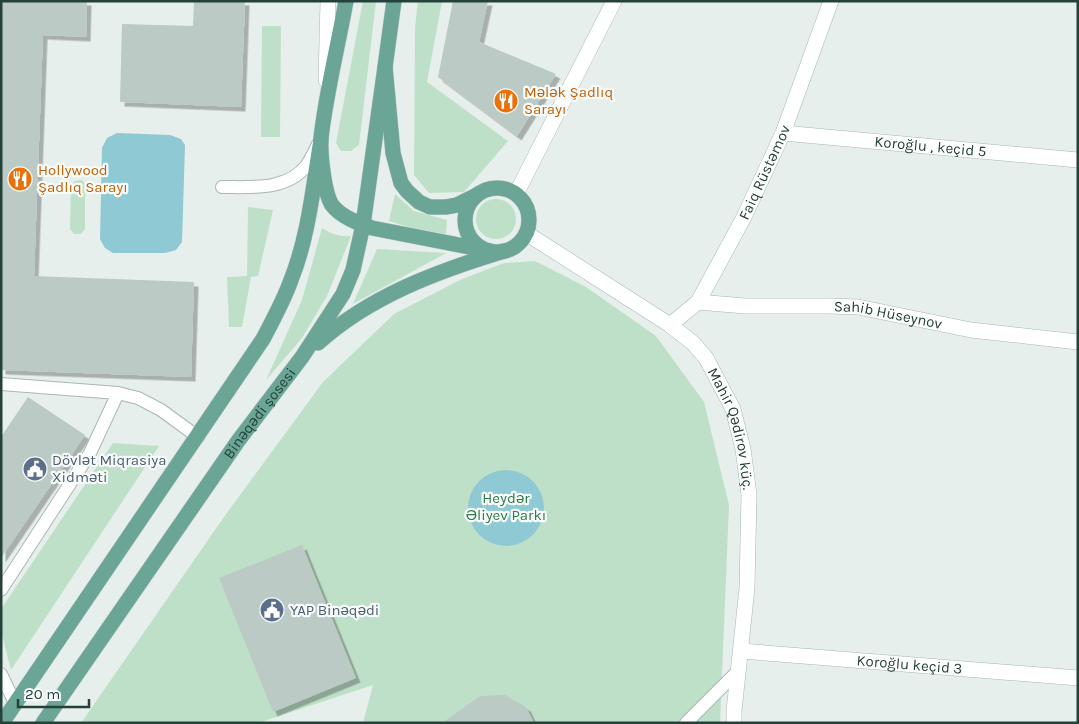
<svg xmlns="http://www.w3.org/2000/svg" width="1079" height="724" font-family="Karla,sans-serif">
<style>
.green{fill:#bfe0c8}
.water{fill:#8ec9d4}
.building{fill:#bbcac4;filter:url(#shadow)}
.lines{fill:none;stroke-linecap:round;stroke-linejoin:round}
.service-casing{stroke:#a8b8b2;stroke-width:14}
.minor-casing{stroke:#a8b8b2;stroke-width:16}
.secondary-casing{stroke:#a4bbb3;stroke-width:16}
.primary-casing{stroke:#c2cac8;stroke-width:16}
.service{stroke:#fff;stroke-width:12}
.minor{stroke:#fff;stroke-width:15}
.secondary{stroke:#fff;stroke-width:15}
.primary{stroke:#6aa596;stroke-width:15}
.labels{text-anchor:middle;stroke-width:4.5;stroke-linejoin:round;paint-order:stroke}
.food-label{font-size:15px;fill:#c56008;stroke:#f7fbf9;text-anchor:start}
.street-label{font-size:15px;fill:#24423a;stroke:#f7fbf9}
.service-label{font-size:15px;fill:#4e5e75;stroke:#f7fbf9;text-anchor:start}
.park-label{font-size:15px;fill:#2d7a4b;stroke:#f7fbf9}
</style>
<defs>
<filter id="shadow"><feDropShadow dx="4.5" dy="4.5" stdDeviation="0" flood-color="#0004"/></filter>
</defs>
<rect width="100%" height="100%" fill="#e6efeb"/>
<!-- green -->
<path class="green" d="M 363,1 L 376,1 L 359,145 L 351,151 L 341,151 L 336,143 Z
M 418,1 L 442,1 L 427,82 L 508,141 L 464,192 L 429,193 L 414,175 L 415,27 Z
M 262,26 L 281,26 L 280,137 L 261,137 Z
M 82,180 L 85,184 L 85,229 L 81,234 L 74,234 L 70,229 L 71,185 L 75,181 Z
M 395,194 L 414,211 L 447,220 L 446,234 L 411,228 L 389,221 Z
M476 219a20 20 0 1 1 40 0a20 20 0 1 1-40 0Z
M 248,207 L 273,210 L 258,276 L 251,277 L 242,327 L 229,327 L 227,277 L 247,276 Z
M 322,228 C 332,234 339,237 351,236 L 327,296 L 302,338 L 266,380 L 302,300 Z
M 377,249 L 446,253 L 353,304 Z
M 535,261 L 586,287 L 656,336 L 704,402 L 729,505 L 720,723 L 363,723 L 373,685 L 258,723 L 81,723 L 224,517 L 323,382 L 394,314 L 462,279 L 504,263 Z
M 113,443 L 159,446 L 11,670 L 1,631 L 1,609 Z"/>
<!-- water -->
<path class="water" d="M 117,133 L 170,135 L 181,139 L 185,145 L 182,242 L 176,250 L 165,253 L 113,253 L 105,248 L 100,239 L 102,148 L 107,138 Z
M468 508a38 38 0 1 1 76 0a38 38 0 1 1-76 0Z"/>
<!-- building -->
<path class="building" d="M 1,1 L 87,1 L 86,37 L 43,35 L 34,276 L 194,282 L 191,377 L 1,370 Z
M 194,1 L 245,1 L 241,107 L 120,102 L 122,24 L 193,26 Z
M 453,1 L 488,1 L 479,42 L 556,74 L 517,136 L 438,77 Z
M 28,397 L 85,435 L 1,558 L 1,437 Z
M 302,545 L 356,678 L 273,712 L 219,578 Z
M 505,695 L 526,707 L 534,723 L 442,723 L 480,696 Z"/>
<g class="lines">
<defs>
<path id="service" d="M 222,187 C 251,187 287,191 307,165 C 311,158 315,151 318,144
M 1,384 L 118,393 L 138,398 L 161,410 L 198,437
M 1,590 L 90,453 L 118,393
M 1,674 L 15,703
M 686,723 L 738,671"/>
<g id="minor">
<path id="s1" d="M 783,133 L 1078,160"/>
<path d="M 516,194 L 614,1"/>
<path id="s2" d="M 526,233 L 670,325 L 693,343 L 706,358 L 733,409 L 743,449 L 749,495 L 747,588 L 734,711 L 734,723"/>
<path id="s3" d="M 698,302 L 745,306 L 828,306 L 858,307 L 971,330 L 1078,342"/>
<path id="s4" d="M 670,325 L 698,302 L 744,217 L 783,133 L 831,1"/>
<path id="s5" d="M 741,651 L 1078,678"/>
</g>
<path id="secondary" d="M 326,80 L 328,1"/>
<g id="primary">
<path d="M 346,1 C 338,46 326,93 321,138 C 320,153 324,193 332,205 C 341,217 358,223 372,228 L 490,251"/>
<path d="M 394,1 L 385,67 L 393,153 L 401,183 L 407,191 L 419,202 L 430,207 L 446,207 L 457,205 L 477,195"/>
<circle cx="497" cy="220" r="32"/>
<path d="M 318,343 C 370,296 438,271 504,251"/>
<path d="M 2,723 L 263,339 C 273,320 284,300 291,280 C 309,235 313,186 321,140"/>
<path id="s6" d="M 43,723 L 238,441 L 302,357 L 343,294 L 353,270 L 363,225 L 385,67"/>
</g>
</defs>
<!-- service casing -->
<use href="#service" class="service-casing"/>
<!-- minor casing -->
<use href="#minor" class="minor-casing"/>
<!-- secondary casing -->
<use href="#secondary" class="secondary-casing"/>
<!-- primary casing -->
<use href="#primary" class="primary-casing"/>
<!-- service -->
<use href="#service" class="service"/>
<!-- minor -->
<use href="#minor" class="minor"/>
<!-- secondary -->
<use href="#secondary" class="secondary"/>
<!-- primary -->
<use href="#primary" class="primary"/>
</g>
<!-- icons -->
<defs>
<symbol id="restaurant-disc" viewBox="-11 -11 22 22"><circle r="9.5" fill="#e8710a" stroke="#f7fbf9"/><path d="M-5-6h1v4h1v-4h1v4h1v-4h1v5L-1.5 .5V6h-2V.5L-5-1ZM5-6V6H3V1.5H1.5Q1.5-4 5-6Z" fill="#fff"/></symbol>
<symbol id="civic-disc" viewBox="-11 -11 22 22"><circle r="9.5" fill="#5c6f8a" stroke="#f7fbf9"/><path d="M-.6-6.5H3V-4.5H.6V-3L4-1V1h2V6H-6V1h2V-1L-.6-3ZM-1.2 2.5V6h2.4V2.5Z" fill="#fff"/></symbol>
</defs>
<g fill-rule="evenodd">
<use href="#restaurant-disc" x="492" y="87" width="28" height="28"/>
<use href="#restaurant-disc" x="6" y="165" width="28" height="28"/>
<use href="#civic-disc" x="21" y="455" width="28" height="28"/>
<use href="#civic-disc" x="258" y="596" width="28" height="28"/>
</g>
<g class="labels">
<!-- food labels -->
<g class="food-label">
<text x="524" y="97">Mələk Şadlıq<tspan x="524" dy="17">Sarayı</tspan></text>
<text x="38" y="175">Hollywood<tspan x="38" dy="17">Şadlıq Sarayı</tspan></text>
</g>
<!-- street labels -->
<g class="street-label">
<text dy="5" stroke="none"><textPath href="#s1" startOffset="148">Koroğlu , keçid 5</textPath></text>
<text dy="5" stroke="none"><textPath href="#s4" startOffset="182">Faiq Rüstəmov</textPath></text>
<text dy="5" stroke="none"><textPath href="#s3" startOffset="191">Sahib Hüseynov</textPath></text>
<text dy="5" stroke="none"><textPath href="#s6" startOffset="378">Binəqədi şosesi</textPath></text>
<text dy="5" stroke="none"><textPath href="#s2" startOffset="296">Mahir Qədirov küç.</textPath></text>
<text dy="5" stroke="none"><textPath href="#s5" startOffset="169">Koroğlu keçid 3</textPath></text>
</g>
<!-- service labels -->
<g class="service-label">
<text x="52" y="465">Dövlət Miqrasiya<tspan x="52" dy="17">Xidməti</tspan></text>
<text x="290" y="615">YAP Binəqədi</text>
</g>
<!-- park labels -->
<g class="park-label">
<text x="506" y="503">Heydər<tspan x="506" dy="17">Əliyev Parkı</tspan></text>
</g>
</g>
<!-- border -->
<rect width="1079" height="724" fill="none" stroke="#24423a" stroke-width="5"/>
<!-- scale -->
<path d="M18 699v8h71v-8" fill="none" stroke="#24423a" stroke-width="2.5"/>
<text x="25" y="699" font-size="15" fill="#24423a" stroke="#f7fbf9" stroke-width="4" paint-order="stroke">20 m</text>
</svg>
